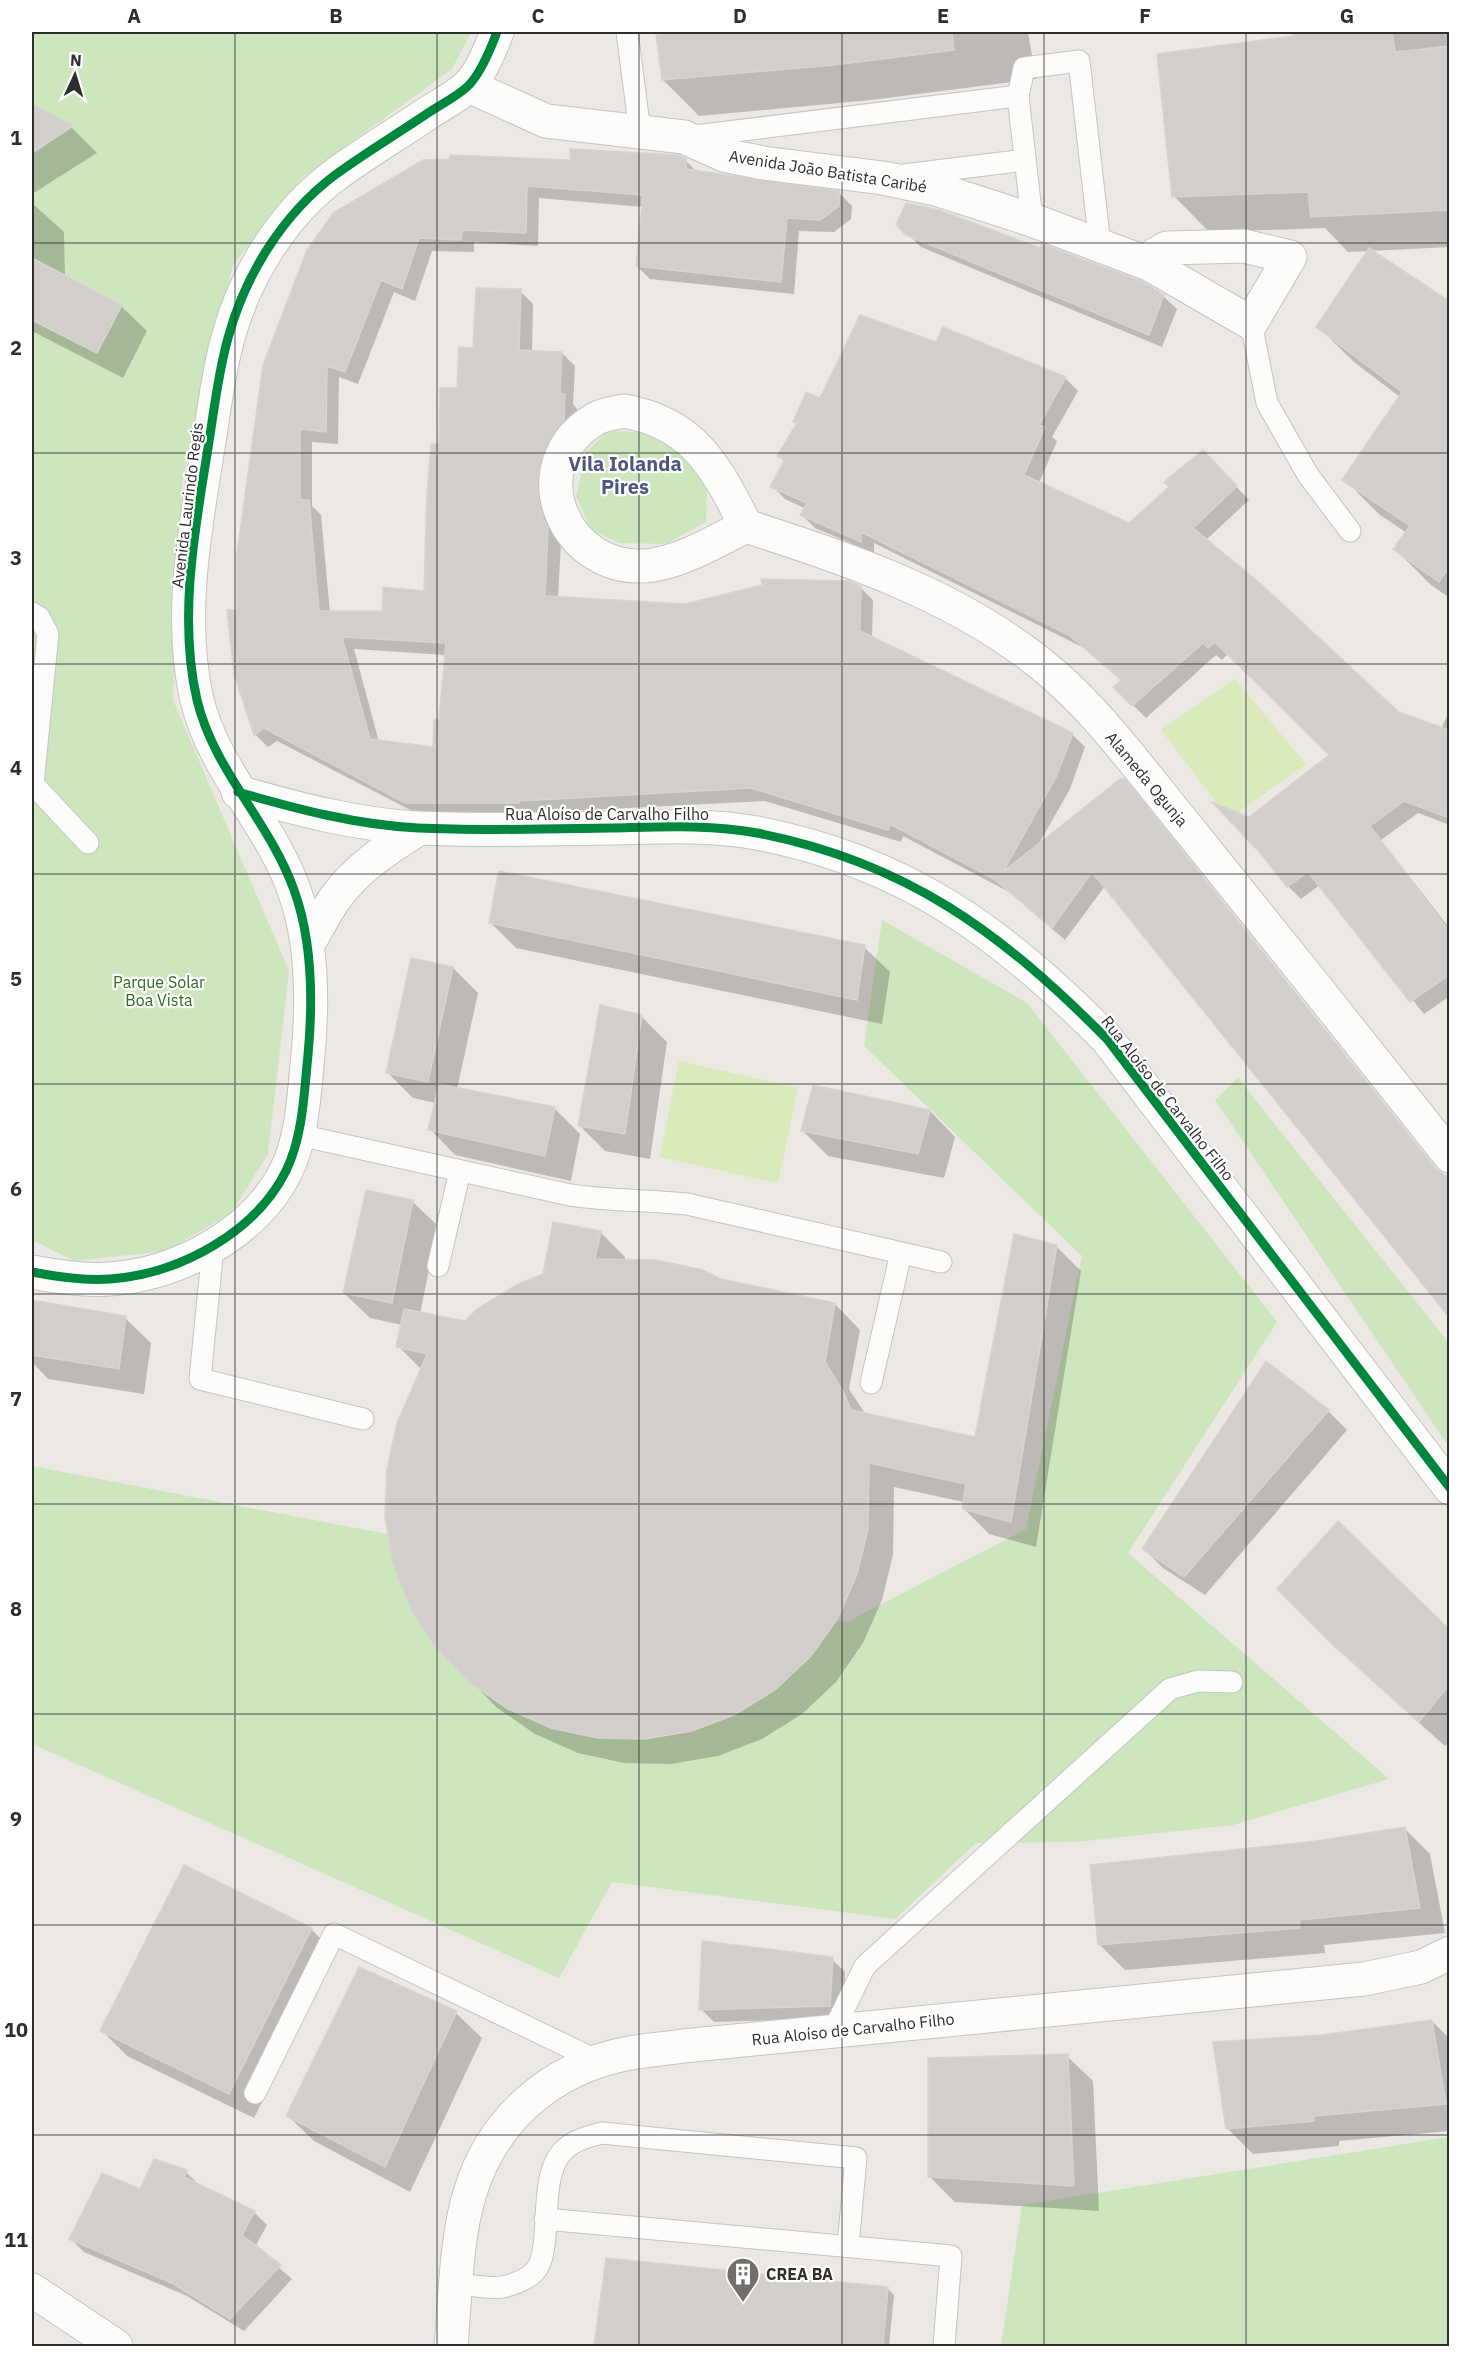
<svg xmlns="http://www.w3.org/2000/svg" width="1481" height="2378" font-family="'IBM Plex Sans',sans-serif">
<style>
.green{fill:#cee6be}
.pitch{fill:#d9eabb}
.shadow{fill:#0003;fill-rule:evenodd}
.building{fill:#d1cecb;stroke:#d7d4d0;stroke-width:1.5;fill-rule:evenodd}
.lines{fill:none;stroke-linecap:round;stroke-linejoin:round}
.lane-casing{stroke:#c5c4c5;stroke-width:23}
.street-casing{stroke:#c5c4c5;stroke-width:35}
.secondary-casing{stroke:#c5c4c5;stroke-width:35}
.lane{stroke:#fcfcfb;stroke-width:21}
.street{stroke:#fcfcfb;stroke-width:33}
.secondary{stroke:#fcfcfb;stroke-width:33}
.cycleway-casing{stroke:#fff;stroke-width:13}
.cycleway{stroke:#00873e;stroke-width:9}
.grid{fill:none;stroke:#2e2e2e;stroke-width:1.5;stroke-opacity:0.55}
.labels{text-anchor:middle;stroke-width:4.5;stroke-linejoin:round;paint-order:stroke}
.street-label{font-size:16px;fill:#2e2e2e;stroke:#fff}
.park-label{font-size:16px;fill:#2c6e1b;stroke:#fff}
.poi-label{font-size:16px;font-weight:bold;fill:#2e2e2e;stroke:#fff;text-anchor:start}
.quarter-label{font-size:20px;font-weight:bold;fill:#4d5680;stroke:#fff}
.neatline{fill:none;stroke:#2e2e2e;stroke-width:2}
.grid-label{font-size:20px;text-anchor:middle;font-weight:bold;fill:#2e2e2e}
</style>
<rect width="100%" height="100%" fill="#ece8e4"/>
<!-- green -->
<path class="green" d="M 32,32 L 471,32 L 452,69 L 302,178 L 233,265 L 182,482 L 173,700 L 289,971 L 268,1154 L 231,1213 L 166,1251 L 74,1261 L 32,1240 Z
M 608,431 L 648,432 L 688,453 L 707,485 L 706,522 L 666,544 L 619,543 L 591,530 L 576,496 L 586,452 Z
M 882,920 L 1027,1003 L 1277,1322 L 1128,1553 L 1389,1779 L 1233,1825 L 1076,1842 L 976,1843 L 895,1919 L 612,1882 L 559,1978 L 32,1744 L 32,1466 L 847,1622 L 1026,1529 L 1082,1256 L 864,1046 Z
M 1238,1078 L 1449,1343 L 1449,1447 L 1215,1100 Z
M 1449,2137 L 1449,2346 L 1001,2346 L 1022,2205 Z"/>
<!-- pitch -->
<path class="pitch" d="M 1235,679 L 1306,764 L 1229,819 L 1161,730 Z
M 679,1061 L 798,1088 L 778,1183 L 660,1157 Z"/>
<!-- shadow -->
<path class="shadow" d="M 657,32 L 1028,32 L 1036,79 L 871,100 L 699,116 L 663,80 Z
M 1293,32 L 1450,32 L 1450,247 L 1370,251 L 1450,302 L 1450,598 L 1431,585 L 1395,549 L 1407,533 L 1380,515 L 1344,479 L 1400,397 L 1354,362 L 1318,327 L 1369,251 L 1348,252 L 1325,228 L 1209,232 L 1174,196 L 1294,37 Z
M 34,107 L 72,128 L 97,153 L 32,194 L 32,108 Z
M 685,160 L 697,172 L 839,193 L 852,206 L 851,219 L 834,232 L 799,231 L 794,294 L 650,279 L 637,266 L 643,207 L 539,198 L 538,246 L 474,242 L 474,252 L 432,251 L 415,301 L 394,292 L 358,384 L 339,377 L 338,444 L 312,442 L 312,506 L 321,515 L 330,613 L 384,613 L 425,592 L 440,446 L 475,349 L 520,291 L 533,304 L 532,352 L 562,353 L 575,366 L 573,404 L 577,409 L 576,435 L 561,542 L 558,598 L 685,605 L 860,587 L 873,600 L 872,639 L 1072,734 L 1085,747 L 1070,789 L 1037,847 L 1124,781 L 1137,794 L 1439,1172 L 1450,1179 L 1450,1315 L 1105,886 L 1065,940 L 1009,892 L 903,836 L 901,842 L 765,801 L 531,813 L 420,815 L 277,741 L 268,747 L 255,734 L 238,612 L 308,250 L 572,161 ZM 354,649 L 446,655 L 441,721 L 434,749 L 379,742 Z
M 32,203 L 64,232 L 65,277 L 121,306 L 147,331 L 123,378 L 32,331 Z
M 898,224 L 1041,250 L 1163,296 L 1177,309 L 1162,347 L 921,247 Z
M 937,344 L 1065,378 L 1078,391 L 1052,437 L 1057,441 L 1039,483 L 1129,525 L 1171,487 L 1203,452 L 1249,500 L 1206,540 L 1398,713 L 1441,729 L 1450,710 L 1450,825 L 1418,813 L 1381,840 L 1450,929 L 1450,996 L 1424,1014 L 1320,885 L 1301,899 L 1288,886 L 1250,819 L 1331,755 L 1229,653 L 1222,660 L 1216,655 L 1146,718 L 1115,687 L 1122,681 L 1084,648 L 874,543 L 874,553 L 815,528 L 802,515 L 806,509 L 785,499 L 772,486 L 785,462 L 779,456 L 798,424 L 795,421 L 821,400 Z
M 491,923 L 864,947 L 890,972 L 882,1024 L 516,948 Z
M 453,968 L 478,993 L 457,1089 L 555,1109 L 580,1134 L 571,1181 L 455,1155 L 430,1129 L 436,1103 L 413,1098 L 387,1072 Z
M 641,1016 L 667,1042 L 650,1159 L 605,1151 L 580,1126 Z
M 930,1111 L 955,1137 L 944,1178 L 828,1156 L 802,1130 Z
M 412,1201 L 438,1226 L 420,1314 L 465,1323 L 544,1275 L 600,1232 L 625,1257 L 625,1261 L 835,1304 L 860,1330 L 849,1389 L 866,1415 L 976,1439 L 1056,1246 L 1081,1271 L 1036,1547 L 989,1534 L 963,1508 L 964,1502 L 894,1487 L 893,1555 L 882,1600 L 863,1643 L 836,1682 L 802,1714 L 762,1739 L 718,1756 L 671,1764 L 624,1763 L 578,1753 L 535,1734 L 496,1707 L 470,1680 L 422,1370 L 398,1346 L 402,1325 L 370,1318 L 344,1293 Z
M 32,1302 L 125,1318 L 151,1343 L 144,1394 L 48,1379 L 32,1362 Z
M 1328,1411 L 1347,1430 L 1205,1595 L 1163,1568 L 1144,1549 Z
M 1338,1524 L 1450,1631 L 1450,1741 L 1445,1746 L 1359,1669 L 1279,1589 Z
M 1405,1829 L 1430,1854 L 1445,1933 L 1324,1945 L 1325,1953 L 1125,1970 L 1099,1944 L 1316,1843 Z
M 311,1929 L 336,1954 L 254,2118 L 127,2056 L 102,2031 Z
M 832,1959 L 845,1972 L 843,2018 L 714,2022 L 701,2009 Z
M 456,2013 L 482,2038 L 410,2192 L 314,2141 L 288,2116 Z
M 1432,2021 L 1450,2039 L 1450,2131 L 1339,2141 L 1339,2146 L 1253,2154 L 1227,2128 L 1323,2037 Z
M 1067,2056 L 1093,2081 L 1099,2211 L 955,2202 L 929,2176 Z
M 155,2160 L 186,2172 L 199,2185 L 254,2212 L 267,2225 L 255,2247 L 292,2279 L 244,2331 L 187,2296 L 84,2252 L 71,2239 L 140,2190 Z
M 607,2259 L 888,2289 L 894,2295 L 889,2346 L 596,2346 Z"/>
<!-- building -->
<path class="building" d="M 677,32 L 952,32 L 954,50 L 834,65 L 662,80 L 656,34 Z
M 1292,32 L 1392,32 L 1395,52 L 1449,46 L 1449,210 L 1311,217 L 1308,192 L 1172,197 L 1157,54 L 1293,36 Z
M 32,104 L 73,126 L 32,153 Z
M 570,149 L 679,155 L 686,159 L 686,169 L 839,191 L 839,206 L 820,220 L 787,218 L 781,282 L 636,266 L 643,195 L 527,186 L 526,233 L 462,230 L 461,240 L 419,238 L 402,289 L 381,280 L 345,372 L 327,366 L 326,432 L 300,429 L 300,500 L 309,500 L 319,611 L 382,611 L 383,587 L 424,591 L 427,494 L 431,444 L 439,444 L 440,388 L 457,388 L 459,347 L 473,348 L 476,288 L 521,289 L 519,350 L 562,352 L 560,394 L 565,394 L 564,421 L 543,454 L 537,486 L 543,518 L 548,528 L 545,596 L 685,604 L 762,585 L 761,579 L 848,581 L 861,586 L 860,631 L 1073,733 L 1057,775 L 1003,872 L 1120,779 L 1125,779 L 1435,1168 L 1449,1178 L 1449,1317 L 1092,872 L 1052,928 L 994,879 L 890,824 L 888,830 L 751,788 L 519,801 L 519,803 L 405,803 L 264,728 L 254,735 L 234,674 L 227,610 L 237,610 L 237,554 L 263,365 L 307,250 L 333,213 L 423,160 L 449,159 L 450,155 L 570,160 ZM 342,637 L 446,643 L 439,719 L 434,719 L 433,747 L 370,739 Z
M 906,203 L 939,210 L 1040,248 L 1042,244 L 1141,281 L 1164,295 L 1149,335 L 906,235 L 896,225 Z
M 1369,248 L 1449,301 L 1449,567 L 1439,582 L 1393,549 L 1410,526 L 1342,480 L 1402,392 L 1316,327 Z
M 32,258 L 122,305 L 97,353 L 32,320 Z
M 860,315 L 936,342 L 943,327 L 1066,377 L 1039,425 L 1045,427 L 1024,475 L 1129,523 L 1169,487 L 1164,482 L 1203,450 L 1237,486 L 1193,528 L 1262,585 L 1399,712 L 1449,730 L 1449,818 L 1404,801 L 1370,826 L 1449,931 L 1449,975 L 1410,1002 L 1308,872 L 1287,887 L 1261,854 L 1212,802 L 1249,817 L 1329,755 L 1215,642 L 1208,648 L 1203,643 L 1132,706 L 1113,687 L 1121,680 L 1069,635 L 861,532 L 861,542 L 800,515 L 807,503 L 770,487 L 785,459 L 777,456 L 797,423 L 793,422 L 806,392 L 820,398 Z
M 499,871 L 865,945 L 857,1000 L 489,923 Z
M 411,958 L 453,967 L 428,1082 L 386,1073 Z
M 600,1005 L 642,1015 L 625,1134 L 578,1126 Z
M 439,1084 L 555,1107 L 545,1156 L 428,1130 Z
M 813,1085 L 930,1110 L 918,1154 L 801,1131 Z
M 366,1190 L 413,1200 L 392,1303 L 343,1293 Z
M 553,1222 L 601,1231 L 595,1259 L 656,1260 L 703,1270 L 721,1279 L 835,1303 L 825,1362 L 843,1391 L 851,1410 L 975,1437 L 1014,1234 L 1057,1245 L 1011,1522 L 962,1509 L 966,1484 L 869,1463 L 868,1529 L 857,1574 L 838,1618 L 811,1656 L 776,1689 L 736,1714 L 692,1731 L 645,1739 L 598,1738 L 551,1728 L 508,1709 L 469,1682 L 436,1648 L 410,1608 L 393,1563 L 385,1517 L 387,1470 L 397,1423 L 427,1354 L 396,1347 L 404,1309 L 465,1321 L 477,1309 L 518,1284 L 543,1274 Z
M 32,1300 L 126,1316 L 119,1369 L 32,1355 Z
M 1266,1361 L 1329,1410 L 1184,1577 L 1142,1549 Z
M 1338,1521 L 1449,1629 L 1449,1685 L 1419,1722 L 1332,1644 L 1277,1589 Z
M 1405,1827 L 1420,1908 L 1299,1920 L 1300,1928 L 1098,1945 L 1090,1865 L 1316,1841 Z
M 184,1865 L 312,1928 L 229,2094 L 100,2031 Z
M 702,1941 L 833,1957 L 830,2006 L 699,2010 Z
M 359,1967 L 457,2011 L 385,2167 L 286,2116 Z
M 1432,2020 L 1446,2104 L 1314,2116 L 1314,2121 L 1226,2129 L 1213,2042 L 1322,2035 Z
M 1068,2054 L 1074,2186 L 928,2177 L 928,2058 Z
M 154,2159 L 187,2170 L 184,2177 L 255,2211 L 242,2235 L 281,2265 L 230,2319 L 172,2283 L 69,2239 L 102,2173 L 140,2189 Z
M 606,2258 L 888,2287 L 883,2346 L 594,2346 Z"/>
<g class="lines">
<defs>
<path id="lane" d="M 627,32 L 640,132
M 1018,96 L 1024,68 L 1079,61 L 1100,245
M 687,137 L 1018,96 L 1032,220
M 904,175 L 1025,160
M 1251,323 L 1267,403 L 1308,475 L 1350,531
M 32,613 L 39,617 L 48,634 L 33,784 L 88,843
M 299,1135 L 570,1195 C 611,1201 647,1200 687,1204 L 941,1262
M 213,1247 L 200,1379 L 363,1419
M 438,1266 L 460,1171
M 871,1383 L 901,1253
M 833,2031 L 865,1966 L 1170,1689 L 1198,1681 L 1232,1682
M 255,2093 L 334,1934 L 600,2062
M 545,2219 L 951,2256 L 944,2346
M 457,2284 C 471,2285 489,2289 502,2287 C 513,2285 528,2279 535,2271 C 554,2251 537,2179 562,2152 C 573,2140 587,2137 602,2133 L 856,2158 L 848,2246"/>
<path id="street" d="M 469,86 L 546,121 L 684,137 L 724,155 L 763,163 L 883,178 L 936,189 L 1032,220 L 1149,264 L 1251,323 L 1290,257 L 1244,246 L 1167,248 L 1156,254 L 1149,264
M 624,411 C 694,423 716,467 746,526 C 718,540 685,560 653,565 C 565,578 516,464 597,418 C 604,414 616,413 624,411 Z
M 746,526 C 847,559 947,592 1032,657 C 1095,704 1145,777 1195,837 C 1281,943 1365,1049 1450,1156
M 32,2290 L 116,2346"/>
<path id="secondary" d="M 238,792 C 297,809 357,825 418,828 C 482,831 547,829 611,828 C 659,827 709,824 757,833 C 907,862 1002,933 1107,1039 L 1450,1488
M 308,944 C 317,930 324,914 334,900 C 356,868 388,848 420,828
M 32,1272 C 58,1277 84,1281 110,1279 C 179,1274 255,1233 286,1171 C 303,1136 304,1093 308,1055 C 313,1001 313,942 294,890 C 270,822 214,771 197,700 C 178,618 195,529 208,448 C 214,411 218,373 228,338 C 245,275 283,214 335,175 C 365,153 397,134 428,113 C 440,105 456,97 467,87 C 480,75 491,48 497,32
M 451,2346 C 455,2301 456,2236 470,2193 C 492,2120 550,2069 625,2054 C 644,2050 664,2049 683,2046 L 1364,1979 L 1421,1967 L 1450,1953"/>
</defs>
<!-- lane casing -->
<use href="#lane" class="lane-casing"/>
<!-- street casing -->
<use href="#street" class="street-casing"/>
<!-- secondary casing -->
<use href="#secondary" class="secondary-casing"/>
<!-- lane -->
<use href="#lane" class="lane"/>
<!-- street -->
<use href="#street" class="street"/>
<!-- secondary -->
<use href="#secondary" class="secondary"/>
<defs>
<path id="cycleway" d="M 238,792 C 297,809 357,825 418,828 C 482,831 547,829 611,828 C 659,827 709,824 757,833 C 907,862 1002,933 1107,1039 L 1450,1488
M 32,1272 C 58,1277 84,1281 110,1279 C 179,1274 255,1233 286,1171 C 303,1136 304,1093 308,1055 C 313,1001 313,942 294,890 C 270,822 214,771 197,700 C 178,618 195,529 208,448 C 214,411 218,373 228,338 C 245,275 283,214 335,175 C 365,153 397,134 428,113 C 440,105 456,97 467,87 C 480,75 491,48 497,32"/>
</defs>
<!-- cycleway casing -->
<use href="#cycleway" class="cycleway-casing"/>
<!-- cycleway -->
<use href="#cycleway" class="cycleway"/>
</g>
<!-- grid -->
<path class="grid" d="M 235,32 L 235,2346M 437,32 L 437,2346M 639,32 L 639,2346M 842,32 L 842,2346M 1044,32 L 1044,2346M 1246,32 L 1246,2346M 32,243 L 1450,243M 32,453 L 1450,453M 32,664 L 1450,664M 32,874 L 1450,874M 32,1084 L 1450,1084M 32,1294 L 1450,1294M 32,1504 L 1450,1504M 32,1714 L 1450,1714M 32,1925 L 1450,1925M 32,2135 L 1450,2135"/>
<!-- icons -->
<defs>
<symbol id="building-pin" viewBox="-11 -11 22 30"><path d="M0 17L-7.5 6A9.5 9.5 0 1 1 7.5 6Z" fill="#706f6e" stroke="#fff"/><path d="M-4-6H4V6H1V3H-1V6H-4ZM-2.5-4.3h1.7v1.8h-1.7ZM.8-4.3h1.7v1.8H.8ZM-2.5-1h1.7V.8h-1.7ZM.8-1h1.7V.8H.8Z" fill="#fff"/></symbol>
</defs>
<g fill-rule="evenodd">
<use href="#building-pin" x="724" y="2255" width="38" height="52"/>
</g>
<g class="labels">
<!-- street labels -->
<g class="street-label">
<text transform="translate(828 171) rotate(9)" y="6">Avenida João Batista Caribé</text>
<text transform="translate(187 505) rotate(-83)" y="6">Avenida Laurindo Regis</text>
<text transform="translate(1147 779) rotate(50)" y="6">Alameda Ogunja</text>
<text x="607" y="820">Rua Aloíso de Carvalho Filho</text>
<text transform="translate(1168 1098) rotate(52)" y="6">Rua Aloíso de Carvalho Filho</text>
<text transform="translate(853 2029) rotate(-6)" y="6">Rua Aloíso de Carvalho Filho</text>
</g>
<!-- park labels -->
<g class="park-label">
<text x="159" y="988">Parque Solar<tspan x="159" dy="18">Boa Vista</tspan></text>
</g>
<!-- poi labels -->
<g class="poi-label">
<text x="766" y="2280">CREA BA</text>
</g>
<!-- quarter labels -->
<g class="quarter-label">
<text x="625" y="471">Vila Iolanda<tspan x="625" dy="23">Pires</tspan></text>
</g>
</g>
<!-- border -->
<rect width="1481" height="2378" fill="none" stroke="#ffffff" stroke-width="66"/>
<!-- north arrow -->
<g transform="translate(75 75) rotate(4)" stroke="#ffffff" stroke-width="4.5" paint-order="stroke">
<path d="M0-4.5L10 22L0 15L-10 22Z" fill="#2e2e2e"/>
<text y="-9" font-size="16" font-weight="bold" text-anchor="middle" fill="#2e2e2e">N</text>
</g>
<rect x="33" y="33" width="1415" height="2312" class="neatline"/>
<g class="grid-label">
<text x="134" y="23">A</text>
<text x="336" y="23">B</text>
<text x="538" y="23">C</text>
<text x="740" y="23">D</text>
<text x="943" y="23">E</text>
<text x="1145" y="23">F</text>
<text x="1347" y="23">G</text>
<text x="16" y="145">1</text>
<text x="16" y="355">2</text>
<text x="16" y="565">3</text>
<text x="16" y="775">4</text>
<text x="16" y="986">5</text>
<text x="16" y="1196">6</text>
<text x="16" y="1406">7</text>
<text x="16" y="1616">8</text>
<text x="16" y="1826">9</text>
<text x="16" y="2037">10</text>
<text x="16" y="2247">11</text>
</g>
</svg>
